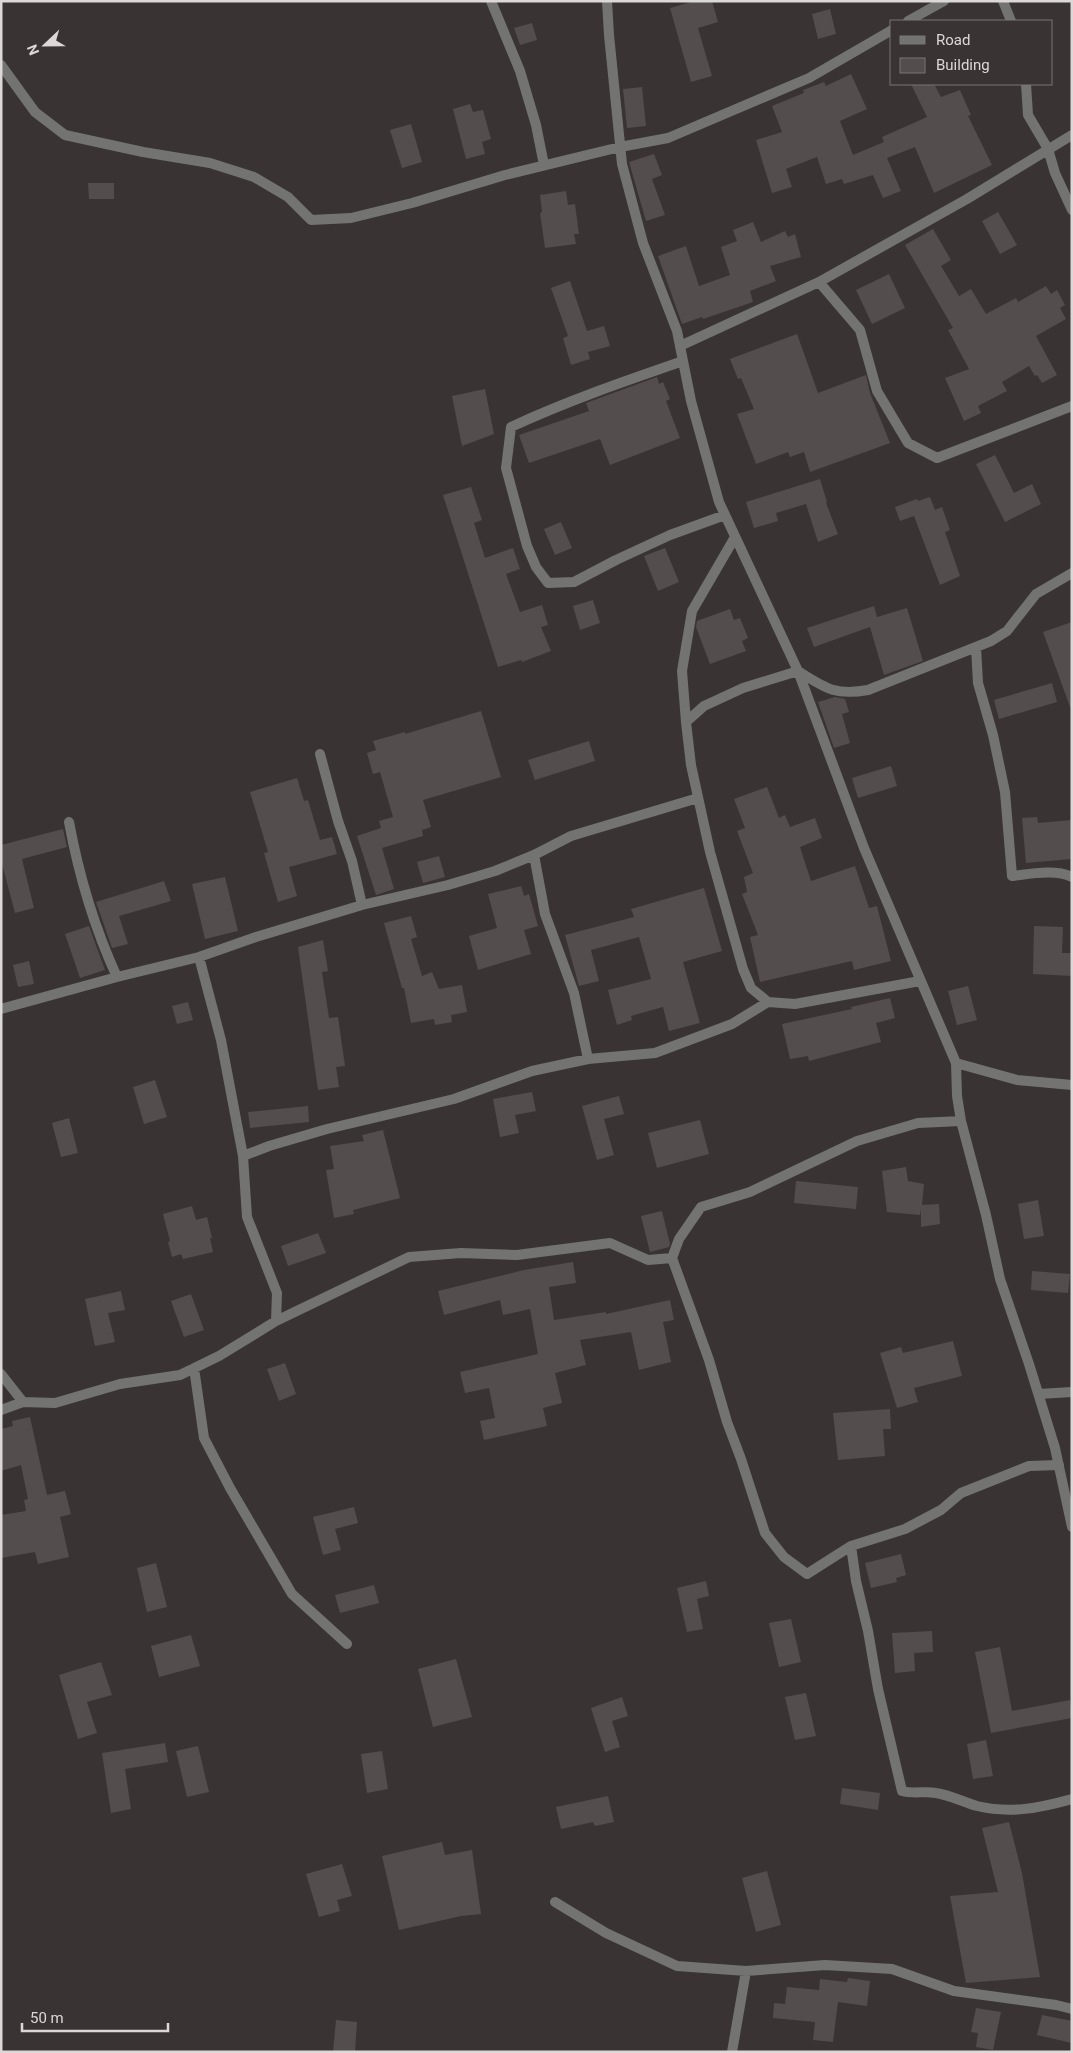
<svg xmlns="http://www.w3.org/2000/svg" width="1073" height="2053" font-family="Roboto,sans-serif">
<style>
.building{fill:#534d4e}
.lines{fill:none;stroke-linecap:round;stroke-linejoin:round}
.minor{stroke:#737472;stroke-width:10}
</style>
<rect width="100%" height="100%" fill="#3a3334"/>
<!-- building -->
<path class="building" d="M 695,1 L 712,1 L 718,22 L 698,28 L 712,76 L 691,82 L 670,8 Z
M 830,9 L 836,34 L 818,39 L 812,14 Z
M 532,23 L 537,40 L 520,45 L 514,28 Z
M 851,74 L 867,109 L 840,121 L 853,155 L 884,142 L 882,137 L 927,117 L 911,84 L 934,84 L 941,97 L 960,90 L 971,115 L 968,116 L 992,165 L 934,193 L 915,147 L 887,158 L 901,191 L 883,198 L 873,175 L 844,184 L 842,179 L 826,184 L 817,157 L 786,169 L 792,187 L 772,193 L 756,140 L 782,132 L 772,106 L 804,93 L 803,90 L 824,82 L 826,86 Z
M 642,87 L 646,126 L 627,128 L 623,89 Z
M 470,104 L 473,112 L 483,110 L 491,139 L 482,142 L 485,154 L 466,159 L 453,109 Z
M 411,124 L 422,162 L 402,168 L 390,130 Z
M 654,154 L 662,175 L 652,179 L 665,215 L 646,221 L 629,162 Z
M 88,183 L 114,183 L 114,199 L 89,199 Z
M 566,191 L 568,205 L 575,204 L 579,234 L 574,234 L 576,244 L 545,248 L 540,213 L 542,212 L 540,195 Z
M 998,212 L 1017,245 L 1000,254 L 982,221 Z
M 753,222 L 761,242 L 785,231 L 788,237 L 795,234 L 801,257 L 770,266 L 776,281 L 750,291 L 753,302 L 703,319 L 702,317 L 682,324 L 658,256 L 686,246 L 699,286 L 730,275 L 721,247 L 737,241 L 733,230 Z
M 933,229 L 951,260 L 941,266 L 959,296 L 971,289 L 986,314 L 1016,298 L 1018,302 L 1046,286 L 1051,294 L 1057,290 L 1065,305 L 1060,308 L 1066,319 L 1036,336 L 1057,375 L 1042,383 L 1037,375 L 1035,376 L 1029,366 L 1002,382 L 1007,391 L 978,406 L 981,413 L 964,421 L 945,378 L 969,369 L 948,330 L 953,328 L 905,245 Z
M 889,274 L 905,308 L 872,324 L 856,290 Z
M 570,281 L 587,331 L 604,326 L 610,346 L 588,352 L 590,359 L 571,365 L 563,338 L 568,336 L 551,288 Z
M 797,334 L 818,393 L 866,375 L 870,393 L 890,443 L 810,472 L 804,452 L 790,457 L 788,452 L 756,464 L 737,414 L 754,409 L 741,378 L 738,379 L 730,359 Z
M 657,377 L 659,384 L 663,382 L 670,399 L 666,401 L 680,438 L 610,465 L 600,439 L 529,463 L 519,435 L 589,411 L 586,403 Z
M 485,389 L 494,434 L 462,446 L 452,396 Z
M 995,455 L 1014,493 L 1032,484 L 1041,504 L 1005,522 L 976,464 Z
M 820,479 L 827,502 L 826,503 L 838,534 L 818,542 L 806,504 L 776,513 L 778,521 L 754,528 L 746,502 Z
M 471,487 L 482,520 L 474,523 L 485,558 L 513,548 L 520,569 L 506,574 L 520,612 L 542,605 L 548,625 L 541,627 L 551,651 L 522,662 L 521,660 L 498,667 L 443,495 Z
M 930,497 L 935,510 L 942,507 L 950,530 L 945,532 L 960,576 L 940,585 L 914,516 L 900,521 L 895,507 L 917,499 L 918,501 Z
M 561,522 L 572,548 L 555,555 L 544,529 Z
M 665,548 L 679,582 L 658,591 L 644,556 Z
M 593,600 L 600,623 L 580,630 L 573,606 Z
M 874,606 L 877,617 L 907,608 L 923,661 L 884,675 L 870,627 L 814,647 L 807,628 Z
M 730,609 L 734,620 L 740,618 L 748,638 L 742,641 L 746,651 L 710,664 L 696,627 L 697,621 Z
M 1072,622 L 1072,707 L 1070,707 L 1043,632 Z
M 1052,683 L 1057,702 L 999,719 L 994,700 Z
M 835,697 L 845,699 L 849,712 L 842,714 L 850,743 L 834,748 L 818,702 Z
M 481,711 L 501,777 L 423,800 L 431,827 L 422,830 L 423,836 L 382,848 L 394,889 L 376,895 L 357,836 L 381,828 L 379,821 L 393,817 L 380,772 L 373,774 L 367,753 L 376,750 L 373,741 L 405,732 L 405,734 Z
M 589,741 L 595,761 L 535,780 L 528,760 Z
M 891,766 L 897,786 L 858,798 L 852,778 Z
M 297,778 L 304,801 L 308,800 L 320,840 L 332,837 L 337,854 L 289,867 L 297,896 L 278,902 L 264,853 L 268,852 L 250,792 Z
M 767,787 L 779,818 L 785,815 L 790,827 L 815,818 L 822,838 L 800,847 L 811,881 L 855,866 L 869,908 L 877,906 L 891,961 L 854,970 L 852,961 L 760,982 L 750,937 L 758,935 L 742,894 L 747,892 L 744,877 L 753,873 L 737,831 L 745,828 L 734,799 Z
M 1037,817 L 1038,823 L 1072,820 L 1072,859 L 1026,863 L 1022,818 Z
M 63,829 L 67,847 L 22,859 L 34,908 L 15,913 L 1,860 L 1,845 Z
M 439,856 L 445,877 L 423,883 L 417,862 Z
M 225,877 L 238,931 L 205,939 L 192,884 Z
M 164,881 L 171,901 L 119,916 L 128,944 L 112,948 L 96,902 Z
M 521,886 L 524,896 L 529,894 L 538,926 L 524,930 L 531,954 L 478,970 L 469,936 L 497,928 L 488,894 Z
M 704,888 L 722,951 L 683,962 L 700,1023 L 669,1031 L 663,1007 L 631,1016 L 632,1020 L 617,1025 L 608,990 L 651,979 L 639,937 L 591,950 L 599,981 L 579,986 L 565,935 L 634,917 L 631,909 Z
M 411,916 L 417,937 L 411,939 L 422,976 L 432,972 L 439,989 L 462,985 L 467,1012 L 451,1015 L 452,1022 L 435,1025 L 434,1019 L 411,1023 L 404,988 L 402,988 L 384,923 Z
M 89,926 L 105,970 L 80,978 L 65,934 Z
M 1034,926 L 1063,927 L 1062,953 L 1072,953 L 1072,976 L 1033,974 Z
M 323,940 L 328,971 L 322,972 L 329,1018 L 338,1017 L 345,1066 L 336,1067 L 339,1087 L 318,1090 L 298,947 Z
M 29,961 L 34,984 L 18,987 L 13,965 Z
M 968,986 L 977,1020 L 957,1025 L 948,991 Z
M 890,998 L 895,1018 L 876,1023 L 881,1042 L 809,1061 L 808,1056 L 790,1059 L 782,1024 L 852,1009 L 851,1007 Z
M 188,1002 L 193,1020 L 177,1024 L 172,1006 Z
M 155,1080 L 167,1117 L 144,1124 L 133,1087 Z
M 532,1092 L 536,1111 L 515,1115 L 519,1133 L 500,1137 L 493,1099 Z
M 619,1096 L 624,1114 L 604,1119 L 614,1155 L 597,1160 L 582,1106 Z
M 308,1106 L 309,1122 L 250,1128 L 248,1112 Z
M 69,1118 L 78,1153 L 61,1157 L 52,1123 Z
M 700,1120 L 709,1154 L 657,1168 L 648,1133 Z
M 383,1130 L 400,1198 L 353,1210 L 354,1214 L 334,1218 L 326,1170 L 334,1169 L 330,1146 L 364,1141 L 362,1135 Z
M 906,1167 L 908,1181 L 924,1184 L 922,1205 L 939,1204 L 940,1224 L 921,1227 L 921,1209 L 920,1215 L 887,1212 L 882,1171 Z
M 796,1181 L 858,1187 L 856,1209 L 794,1203 Z
M 1038,1200 L 1044,1236 L 1024,1239 L 1018,1204 Z
M 192,1206 L 196,1220 L 207,1217 L 212,1238 L 210,1238 L 213,1252 L 183,1259 L 181,1254 L 172,1257 L 168,1242 L 170,1241 L 163,1214 Z
M 662,1211 L 670,1244 L 669,1247 L 650,1252 L 641,1216 Z
M 318,1233 L 326,1253 L 288,1266 L 281,1246 Z
M 573,1262 L 576,1283 L 549,1287 L 554,1320 L 606,1312 L 606,1314 L 670,1300 L 674,1320 L 663,1322 L 671,1362 L 639,1370 L 631,1332 L 580,1340 L 586,1365 L 555,1373 L 562,1403 L 543,1408 L 547,1426 L 484,1440 L 480,1421 L 495,1418 L 489,1388 L 465,1393 L 460,1372 L 538,1354 L 530,1309 L 503,1315 L 500,1300 L 444,1315 L 438,1291 L 524,1270 Z
M 1032,1271 L 1070,1274 L 1068,1293 L 1031,1290 Z
M 121,1291 L 125,1310 L 108,1313 L 115,1342 L 95,1346 L 85,1299 Z
M 191,1294 L 204,1330 L 184,1337 L 171,1301 Z
M 953,1341 L 962,1376 L 914,1388 L 918,1402 L 897,1408 L 880,1353 L 901,1347 L 903,1353 Z
M 285,1363 L 296,1394 L 279,1401 L 267,1369 Z
M 890,1409 L 891,1429 L 883,1429 L 885,1456 L 838,1460 L 833,1413 Z
M 30,1417 L 47,1495 L 65,1491 L 71,1514 L 60,1517 L 69,1557 L 38,1564 L 35,1552 L 1,1558 L 1,1515 L 26,1511 L 24,1500 L 28,1499 L 21,1465 L 1,1471 L 1,1429 L 13,1426 L 12,1421 Z
M 354,1507 L 358,1523 L 335,1529 L 341,1550 L 323,1555 L 313,1517 Z
M 901,1554 L 906,1575 L 896,1578 L 897,1582 L 871,1588 L 865,1563 Z
M 156,1563 L 167,1607 L 147,1612 L 137,1568 Z
M 706,1581 L 709,1596 L 697,1599 L 703,1629 L 687,1632 L 677,1588 Z
M 374,1585 L 379,1603 L 340,1613 L 335,1595 Z
M 791,1619 L 801,1662 L 779,1667 L 769,1623 Z
M 932,1631 L 933,1652 L 914,1653 L 915,1671 L 895,1673 L 892,1633 Z
M 191,1635 L 200,1666 L 159,1677 L 151,1646 Z
M 1000,1647 L 1012,1711 L 1070,1700 L 1072,1718 L 991,1733 L 975,1652 Z
M 456,1659 L 472,1717 L 433,1727 L 418,1669 Z
M 101,1662 L 112,1695 L 87,1702 L 97,1733 L 78,1739 L 59,1675 Z
M 806,1693 L 816,1736 L 795,1740 L 785,1697 Z
M 622,1697 L 628,1716 L 612,1721 L 620,1747 L 605,1752 L 591,1708 Z
M 986,1740 L 993,1776 L 973,1779 L 967,1744 Z
M 165,1743 L 168,1762 L 125,1769 L 131,1809 L 111,1813 L 102,1753 Z
M 198,1746 L 209,1792 L 187,1797 L 176,1751 Z
M 382,1751 L 388,1789 L 367,1793 L 361,1754 Z
M 842,1788 L 880,1793 L 878,1810 L 840,1804 Z
M 608,1796 L 614,1822 L 595,1826 L 593,1822 L 561,1829 L 556,1807 Z
M 1009,1822 L 1022,1873 L 1040,1977 L 966,1983 L 950,1896 L 998,1892 L 982,1828 Z
M 442,1842 L 445,1855 L 472,1850 L 481,1914 L 461,1916 L 399,1930 L 382,1856 Z
M 342,1864 L 352,1896 L 337,1900 L 340,1911 L 319,1917 L 306,1874 Z
M 767,1871 L 781,1925 L 756,1932 L 742,1878 Z
M 848,1978 L 870,1981 L 867,2006 L 838,2002 L 833,2042 L 813,2040 L 815,2022 L 773,2018 L 774,2003 L 785,2004 L 787,1987 L 819,1990 L 820,1979 L 847,1982 Z
M 976,2008 L 1001,2012 L 993,2050 L 976,2047 L 978,2033 L 971,2032 Z
M 1042,2015 L 1072,2021 L 1072,2043 L 1037,2035 Z
M 336,2020 L 357,2022 L 355,2052 L 333,2052 Z"/>
<g class="lines">
<!-- minor -->
<path class="minor" d="M 491,1 L 520,71 L 536,125 L 544,165
M 607,1 L 609,35 L 622,164 L 643,243 L 677,331 L 691,401 L 719,502 L 798,671 L 864,848 L 956,1063 L 957,1096 L 961,1121 L 986,1215 L 1000,1279 L 1029,1364 L 1055,1448 L 1072,1527
M 1003,1 L 1011,21
M 908,21 L 944,1
M 1,65 L 35,112 L 65,135 L 143,152 L 210,163 L 254,177 L 288,197 L 311,220 L 351,218 L 412,203 L 505,175 L 620,147 L 668,138 L 809,78 L 892,30
M 1026,84 L 1028,115 L 1048,149 L 1055,173 L 1072,210
M 819,282 L 860,330 L 877,391 L 908,443 L 937,458 L 1072,406
M 680,346 L 819,282 L 967,199 L 1072,135
M 683,361 C 625,381 567,401 511,427 L 506,468 L 527,546 L 536,567 L 548,583 L 574,582 L 616,560 L 670,535 L 725,515
M 976,647 L 978,683 L 993,735 L 1005,792 L 1012,876 C 1030,874 1056,869 1072,877
M 686,722 L 682,671 L 692,611 L 735,537
M 320,754 L 338,821 L 352,861 L 362,905
M 69,822 C 79,876 94,927 117,977
M 534,855 L 545,914 L 574,993 L 588,1059
M 199,957 L 221,1040 L 243,1156 L 247,1217 L 277,1293 L 276,1321
M 920,981 L 795,1004 L 768,1002 L 751,988 L 743,969 L 710,852 L 691,765 L 686,722 L 704,706 L 743,688 L 798,671 C 825,688 835,696 868,690 L 991,641 L 1007,631 L 1036,594 L 1072,573
M 1,1009 L 117,977 L 199,957 L 256,937 L 362,905 L 448,885 L 495,871 L 534,855 L 571,836 L 698,798
M 956,1063 L 1017,1080 L 1072,1085
M 243,1156 L 269,1146 L 327,1129 L 454,1099 L 532,1071 L 588,1059 L 655,1053 L 732,1024 L 768,1002
M 672,1258 L 709,1360 L 727,1422 L 741,1459 L 765,1533 L 784,1557 L 807,1574 L 851,1546 L 905,1529 L 941,1510 L 961,1493 L 1029,1466 L 1059,1465
M 194,1368 L 204,1438 L 230,1488 L 292,1594 L 347,1644
M 1,1374 L 23,1402
M 1039,1394 L 1072,1392
M 1,1410 L 23,1402 L 55,1403 L 120,1384 L 180,1375 L 219,1356 L 276,1321 L 409,1257 L 461,1253 L 517,1255 L 610,1243 L 648,1260 L 672,1258 L 679,1239 L 701,1207 L 750,1192 L 857,1141 L 918,1123 L 961,1121
M 851,1546 L 856,1581 L 868,1631 L 878,1689 L 902,1791 C 913,1794 925,1791 936,1793 C 950,1795 963,1802 977,1806 C 1011,1814 1039,1808 1072,1799
M 555,1902 L 606,1933 L 677,1966 L 746,1971 L 825,1965 L 892,1969 L 954,1991 L 1056,2005 L 1072,2009
M 732,2052 L 746,1971"/>
</g>
<!-- border -->
<rect width="1073" height="2053" fill="none" stroke="#dcd8d8" stroke-width="5"/>
<!-- legend -->
<rect x="890" y="20" width="162" height="65" fill="#3a3334" stroke="#7b7576"/>
<rect x="900" y="36" width="25" height="8" fill="#737472" stroke="#7b7576"/>
<text x="936" y="45" font-size="15" fill="#dcd8d8">Road</text>
<rect x="900" y="58" width="25" height="15" fill="#534d4e" stroke="#7b7576"/>
<text x="936" y="70" font-size="15" fill="#dcd8d8">Building</text>
<!-- north arrow -->
<g transform="translate(45 45) rotate(248)" stroke="#3a3334" stroke-width="4" paint-order="stroke">
<path d="M0-4L9 19L0 12L-9 19Z" fill="#dcd8d8"/>
<text y="-8" font-size="14" font-weight="bold" text-anchor="middle" fill="#dcd8d8">N</text>
</g>
<!-- scale -->
<path d="M22 2023v8h146v-8" fill="none" stroke="#dcd8d8" stroke-width="2.5"/>
<text x="30" y="2023" font-size="15" fill="#dcd8d8" stroke="#3a3334" stroke-width="4" paint-order="stroke">50 m</text>
</svg>
